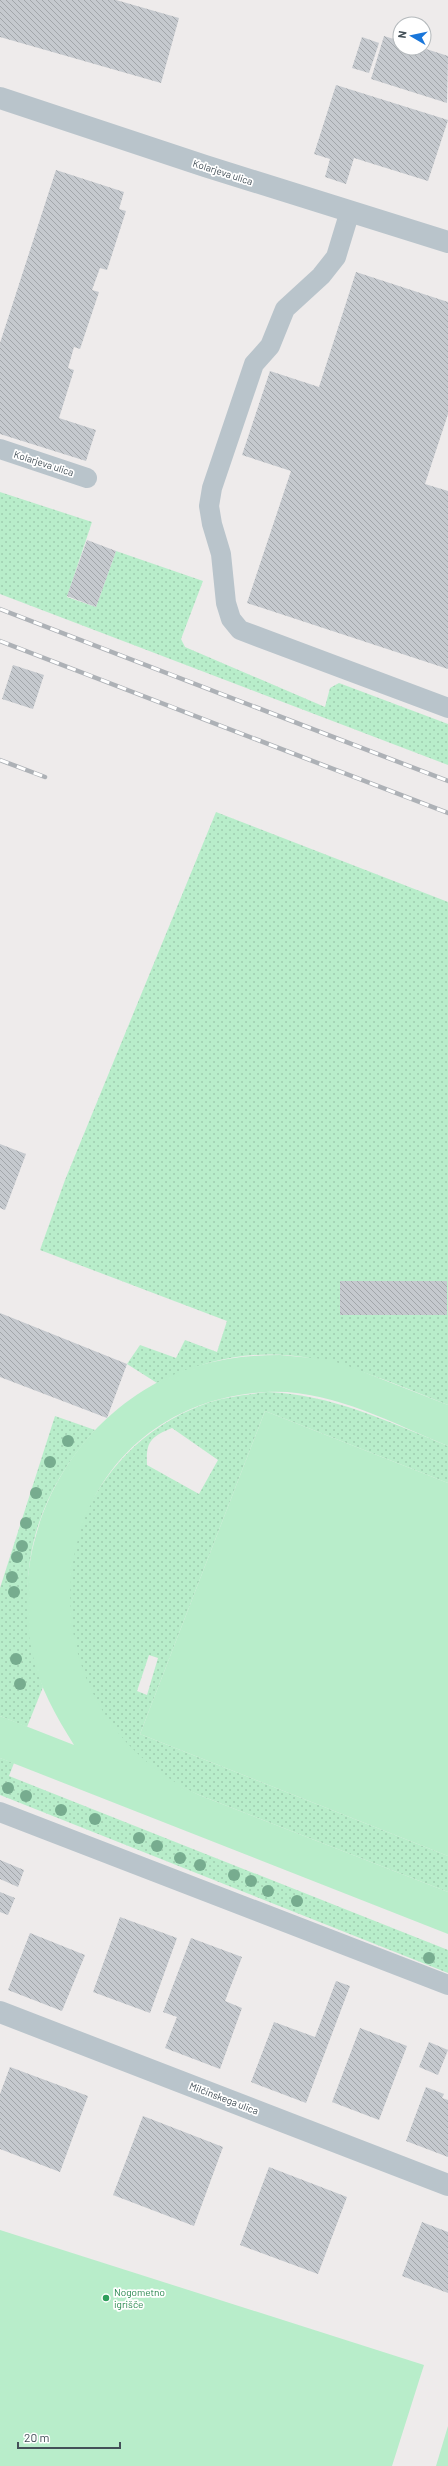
<svg xmlns="http://www.w3.org/2000/svg" width="448" height="2466" font-family="Barlow,sans-serif">
<style>
.grass{fill:url(#grass-dots);fill-rule:evenodd}
.park{fill:#b8edca}
.building{fill:url(#building-back-hatch)}
.lines{fill:none;stroke-linecap:round;stroke-linejoin:round}
.lane{stroke:#b9c4cb;stroke-width:20}
.street{stroke:#b9c4cb;stroke-width:22}
.rail-casing{stroke:#adb1b6;stroke-width:4.5}
.rail{stroke:#fff;stroke-width:3;stroke-dasharray:9;stroke-linecap:butt}
.tree{fill:#77ac8f}
.leisure-dot{fill:#2e9e5b;stroke:#fff;stroke-width:1.5}
.labels{text-anchor:middle;stroke-width:3.5;stroke-linejoin:round;paint-order:stroke}
.street-label{font-size:10px;fill:#445058;stroke:#fff}
.leisure-label{font-size:10px;fill:#27864d;stroke:#fff;text-anchor:start}
</style>
<defs>
<pattern id="grass-dots" width="8" height="8" patternUnits="userSpaceOnUse"><rect width="8" height="8" fill="#b8edca"/><path d="M2 2h.1M6 6h.1" fill="none" stroke="#9fcdb0" stroke-width="1.8" stroke-linecap="round"/></pattern>
<pattern id="building-back-hatch" width="6" height="6" patternUnits="userSpaceOnUse"><rect width="6" height="6" fill="#c5c9ce"/><path d="M-1 5l2 2M0 0l6 6M5-1l2 2" fill="none" stroke="#a2a6aa"/></pattern>
</defs>
<rect width="100%" height="100%" fill="#eeebeb"/>
<!-- grass -->
<path class="grass" d="M 0,492 L 92,522 L 67,597 L 96,607 L 116,551 L 203,581 L 181,639 L 185,647 L 325,707 L 330,688 L 339,683 L 448,724 L 448,765 L 0,594 Z
M 216,812 L 448,902 L 448,1405 C 341,1362 270,1328 157,1383 L 127,1364 L 140,1345 L 176,1358 L 185,1340 L 217,1352 L 227,1321 L 40,1250 L 65,1180 Z
M 267,1392 C 331,1394 389,1422 448,1446 L 448,1483 L 265,1411 L 140,1734 L 448,1856 L 448,1892 L 199,1795 C 165,1780 135,1759 111,1731 C 22,1621 71,1454 202,1405 C 222,1397 245,1395 267,1392 ZM 172,1428 L 218,1460 L 199,1494 L 147,1465 C 146,1442 150,1437 172,1428 ZM 149,1655 L 158,1658 L 147,1695 L 137,1691 Z
M 55,1416 L 95,1430 C 41,1490 17,1559 32,1640 C 35,1656 37,1672 43,1687 L 27,1727 L 0,1716 L 0,1588 Z
M 0,1758 L 14,1763 L 9,1776 L 448,1950 L 448,1973 L 0,1795 Z"/>
<!-- park -->
<path class="park" d="M 280,1355 L 323,1359 L 343,1364 L 448,1405 L 448,1446 C 392,1423 329,1388 266,1392 C 39,1406 0,1702 199,1795 L 448,1892 L 448,1934 L 0,1758 L 0,1716 L 74,1745 C 56,1716 39,1687 32,1652 C 6,1531 78,1403 197,1366 C 224,1358 252,1355 280,1355 Z
M 265,1411 L 448,1483 L 448,1856 L 140,1734 Z
M 0,2230 L 424,2365 L 392,2466 L 0,2466 Z
M 448,2426 L 448,2466 L 435,2466 L 436,2466 Z"/>
<!-- building -->
<path class="building" d="M 0,0 L 116,0 L 179,18 L 161,83 L 0,37 Z
M 384,36 L 400,41 L 400,48 L 423,48 L 448,56 L 447,103 L 371,79 Z
M 362,37 L 379,43 L 369,73 L 352,68 Z
M 336,85 L 448,120 L 428,181 L 354,158 L 346,184 L 325,177 L 330,159 L 314,154 Z
M 56,170 L 124,192 L 119,209 L 126,211 L 107,270 L 100,268 L 92,290 L 99,292 L 80,349 L 74,347 L 68,368 L 74,370 L 59,418 L 96,430 L 86,461 L 0,434 L 0,343 Z
M 356,272 L 448,302 L 448,414 L 425,484 L 448,491 L 448,669 L 247,603 L 291,471 L 242,455 L 270,371 L 319,387 Z
M 87,540 L 116,551 L 96,607 L 67,596 Z
M 13,665 L 44,675 L 33,709 L 2,699 Z
M 0,1144 L 26,1154 L 5,1210 L 0,1208 Z
M 340,1281 L 447,1281 L 447,1315 L 340,1315 Z
M 0,1313 L 127,1364 L 107,1418 L 0,1377 Z
M 0,1860 L 24,1870 L 18,1887 L 0,1879 Z
M 0,1892 L 15,1898 L 8,1915 L 0,1912 Z
M 120,1917 L 177,1938 L 150,2013 L 93,1992 Z
M 30,1933 L 85,1955 L 62,2011 L 8,1990 Z
M 191,1938 L 242,1957 L 225,2001 L 242,2008 L 220,2069 L 165,2048 L 177,2017 L 163,2012 Z
M 336,1981 L 350,1986 L 306,2103 L 251,2082 L 274,2022 L 315,2037 Z
M 360,2028 L 407,2046 L 379,2120 L 332,2102 Z
M 429,2042 L 448,2050 L 438,2075 L 419,2067 Z
M 10,2067 L 88,2096 L 60,2172 L 0,2149 L 0,2094 Z
M 426,2087 L 444,2094 L 442,2098 L 448,2100 L 448,2157 L 406,2141 Z
M 143,2116 L 223,2147 L 194,2226 L 113,2195 Z
M 269,2167 L 347,2197 L 318,2274 L 240,2245 Z
M 422,2222 L 448,2232 L 448,2293 L 402,2276 Z"/>
<g class="lines">
<!-- lane -->
<path class="lane" d="M 350,211 L 336,257 L 321,276 L 285,309 L 270,346 L 254,364 L 212,488 L 209,506 L 212,524 L 221,554 L 226,603 L 231,619 L 240,630 L 448,708
M 0,449 L 87,478
M 0,1812 L 448,1985"/>
<!-- street -->
<path class="street" d="M 0,98 L 205,166 L 448,242
M 0,2012 L 448,2185"/>
<defs>
<path id="rail" d="M 0,609 L 448,781
M 0,641 L 448,813
M 0,760 L 45,777"/>
</defs>
<!-- rail casing -->
<use href="#rail" class="rail-casing"/>
<!-- rail -->
<use href="#rail" class="rail"/>
</g>
<!-- trees -->
<g class="tree">
<circle cx="68" cy="1441" r="6"/>
<circle cx="50" cy="1462" r="6"/>
<circle cx="36" cy="1493" r="6"/>
<circle cx="26" cy="1523" r="6"/>
<circle cx="22" cy="1546" r="6"/>
<circle cx="17" cy="1557" r="6"/>
<circle cx="12" cy="1577" r="6"/>
<circle cx="14" cy="1592" r="6"/>
<circle cx="16" cy="1659" r="6"/>
<circle cx="20" cy="1684" r="6"/>
<circle cx="8" cy="1788" r="6"/>
<circle cx="26" cy="1796" r="6"/>
<circle cx="61" cy="1810" r="6"/>
<circle cx="95" cy="1819" r="6"/>
<circle cx="139" cy="1838" r="6"/>
<circle cx="157" cy="1846" r="6"/>
<circle cx="180" cy="1858" r="6"/>
<circle cx="200" cy="1865" r="6"/>
<circle cx="234" cy="1875" r="6"/>
<circle cx="251" cy="1881" r="6"/>
<circle cx="268" cy="1891" r="6"/>
<circle cx="297" cy="1901" r="6"/>
<circle cx="429" cy="1958" r="6"/>
</g>
<!-- markers -->
<circle class="leisure-dot" cx="106" cy="2298" r="4"/>
<g class="labels">
<!-- street labels -->
<g class="street-label">
<text transform="translate(223 172) rotate(18)" y="4">Kolarjeva ulica</text>
<text transform="translate(44 463) rotate(18)" y="4">Kolarjeva ulica</text>
<text transform="translate(224 2098) rotate(21)" y="4">Milčinskega ulica</text>
</g>
<!-- leisure labels -->
<g class="leisure-label">
<text x="114" y="2296">Nogometno<tspan x="114" dy="12">igrišče</tspan></text>
</g>
</g>
<!-- north arrow -->
<g transform="translate(412 36) rotate(279)"><circle r="19" fill="#ffffff" stroke="#b4b9bc"/>
<path d="M0-3L7 15L0 10L-7 15Z" fill="#1976da"/>
<text y="-6" font-size="11" font-weight="bold" text-anchor="middle" fill="#445058">N</text>
</g>
<!-- scale -->
<path d="M18 2442v6h102v-6" fill="none" stroke="#445058" stroke-width="2"/>
<text x="24" y="2442" font-size="12" fill="#445058" stroke="#ffffff" stroke-width="3" paint-order="stroke">20 m</text>
</svg>
